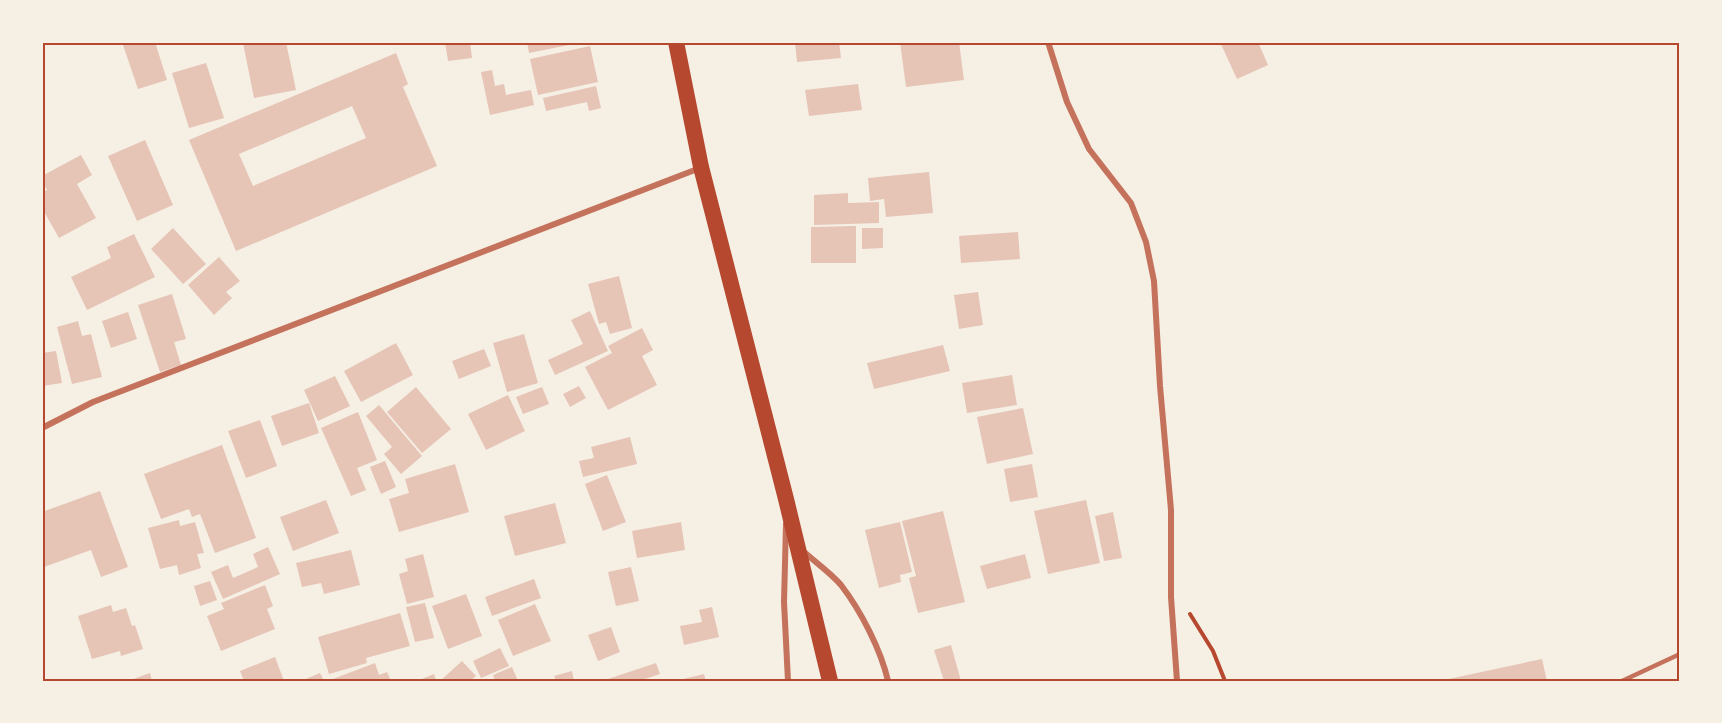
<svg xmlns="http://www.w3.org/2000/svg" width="1722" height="723" font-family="Cabin,sans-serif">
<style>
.building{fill:#e6c5b7;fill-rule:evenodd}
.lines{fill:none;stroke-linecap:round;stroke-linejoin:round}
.path{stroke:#b5482f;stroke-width:4}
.service{stroke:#c5725c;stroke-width:4.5}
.minor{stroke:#c5725c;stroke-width:6}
.trunk{stroke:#b5482f;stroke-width:16}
.neatline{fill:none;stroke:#b5482f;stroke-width:2}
</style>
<rect width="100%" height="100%" fill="#f6efe4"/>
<!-- building -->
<path class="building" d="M 122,42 L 155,42 L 167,80 L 138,89 Z
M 286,42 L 296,90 L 254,98 L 243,43 Z
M 445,42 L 470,42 L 472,58 L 448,61 Z
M 527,42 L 568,42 L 569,45 L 529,53 Z
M 795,42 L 839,42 L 841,58 L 797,62 Z
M 900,42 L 959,42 L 964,80 L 906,87 Z
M 1220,42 L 1258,42 L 1268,65 L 1237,79 Z
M 590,46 L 598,82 L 538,95 L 530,59 Z
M 396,53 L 408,84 L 403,87 L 437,166 L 236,251 L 189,140 ZM 352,106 L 366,138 L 253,186 L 239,154 Z
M 206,63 L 224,118 L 189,128 L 172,73 Z
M 492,70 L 495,86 L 504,84 L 506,95 L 531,90 L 534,105 L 490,115 L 481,72 Z
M 858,84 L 862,110 L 809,116 L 805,90 Z
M 596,86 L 601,108 L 589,111 L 587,102 L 546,111 L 543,98 Z
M 145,140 L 173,205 L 137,221 L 108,156 Z
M 81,155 L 92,175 L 77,184 L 96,218 L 59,238 L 42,208 L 42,193 L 47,190 L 42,181 L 42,176 Z
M 929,172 L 933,213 L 886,217 L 884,199 L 870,201 L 868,178 Z
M 848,193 L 848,203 L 879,202 L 879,223 L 814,225 L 814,195 Z
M 856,226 L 856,263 L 811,263 L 811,227 Z
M 173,228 L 206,264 L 183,284 L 151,249 Z
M 862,228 L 883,228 L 883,248 L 862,249 Z
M 1018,232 L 1020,259 L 961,263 L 959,236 Z
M 134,234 L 155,277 L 87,310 L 71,277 L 111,258 L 107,247 Z
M 219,257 L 240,281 L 226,292 L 232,298 L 214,315 L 188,285 Z
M 619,276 L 632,328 L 610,334 L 606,322 L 599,324 L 588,284 Z
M 978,292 L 983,325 L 959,329 L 954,295 Z
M 172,294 L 186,339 L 174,342 L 181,365 L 160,372 L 138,305 Z
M 590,311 L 608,351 L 555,375 L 548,360 L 583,344 L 571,320 Z
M 128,312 L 137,339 L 111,348 L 102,321 Z
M 78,321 L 82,336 L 91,334 L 102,377 L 72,384 L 57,327 Z
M 642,328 L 653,350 L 642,356 L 657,385 L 608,410 L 585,367 L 612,353 L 608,346 Z
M 524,334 L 538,383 L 507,392 L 493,343 Z
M 396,343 L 413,375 L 361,402 L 344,371 Z
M 943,345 L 950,371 L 874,389 L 867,363 Z
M 484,349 L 491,366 L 459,379 L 452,361 Z
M 56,351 L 62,383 L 42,386 L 42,353 Z
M 1012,375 L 1017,405 L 967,413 L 962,383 Z
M 335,376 L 350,406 L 318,421 L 304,390 Z
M 579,386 L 586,398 L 570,407 L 563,394 Z
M 416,387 L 451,429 L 422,453 L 387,412 Z
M 542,387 L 549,404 L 523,414 L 516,397 Z
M 508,395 L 525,431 L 486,450 L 468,414 Z
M 309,403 L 319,433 L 282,446 L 271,416 Z
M 379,405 L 422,456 L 401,474 L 384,454 L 392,447 L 366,416 Z
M 1023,408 L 1033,454 L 987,464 L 977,417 Z
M 358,412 L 377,460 L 357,468 L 366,490 L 351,496 L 321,428 Z
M 260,420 L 277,466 L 246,478 L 228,431 Z
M 630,437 L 637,464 L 583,477 L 579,461 L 594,458 L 591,447 Z
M 222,445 L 256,538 L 215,553 L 200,514 L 192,517 L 189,509 L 161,519 L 144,474 Z
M 385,461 L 396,487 L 381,494 L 370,467 Z
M 455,464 L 469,512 L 399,532 L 389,499 L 409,493 L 405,479 Z
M 1032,464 L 1038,497 L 1010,502 L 1004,469 Z
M 607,475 L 626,522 L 603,531 L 585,484 Z
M 100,491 L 128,567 L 101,577 L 91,550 L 44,567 L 42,561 L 42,512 Z
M 326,500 L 339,533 L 293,551 L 280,517 Z
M 1086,500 L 1100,563 L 1048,574 L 1034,511 Z
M 555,503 L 566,543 L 515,556 L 504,516 Z
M 943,511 L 965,602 L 918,613 L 909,578 L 916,576 L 902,521 Z
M 1113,512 L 1122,558 L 1104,561 L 1095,516 Z
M 179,520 L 180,526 L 195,522 L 204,553 L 197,554 L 201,568 L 179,575 L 177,565 L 160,569 L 148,528 Z
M 681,522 L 685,550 L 637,558 L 632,531 Z
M 900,522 L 912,572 L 900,575 L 901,582 L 879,588 L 865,530 Z
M 268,547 L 280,574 L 223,599 L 211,572 L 228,565 L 233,578 L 258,567 L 253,554 Z
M 351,550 L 360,585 L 324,594 L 321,583 L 302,587 L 296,563 Z
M 423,554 L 434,597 L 407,604 L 399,574 L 408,571 L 405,559 Z
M 1025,554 L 1031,578 L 987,589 L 980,566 Z
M 631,567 L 639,601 L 616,606 L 608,572 Z
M 534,579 L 541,598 L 492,616 L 485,597 Z
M 210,581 L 217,600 L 200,606 L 194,586 Z
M 265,585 L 273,606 L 267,609 L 275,629 L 221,651 L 207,616 L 224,609 L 221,603 Z
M 466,594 L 482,636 L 448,649 L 432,606 Z
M 425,603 L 434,638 L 415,642 L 406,607 Z
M 535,604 L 551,641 L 513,656 L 498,620 Z
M 111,605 L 113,612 L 126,608 L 132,626 L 135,625 L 143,649 L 121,656 L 120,651 L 92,659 L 78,616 Z
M 712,607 L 719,637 L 684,645 L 680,626 L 702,622 L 699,610 Z
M 400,613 L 410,646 L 366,658 L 367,663 L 329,674 L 318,637 Z
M 611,627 L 620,652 L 598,661 L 588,635 Z
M 951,645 L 961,681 L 944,681 L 934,650 Z
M 500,648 L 509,666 L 481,678 L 473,661 Z
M 275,657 L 284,681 L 244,681 L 240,671 Z
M 1542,659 L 1547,681 L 1444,681 L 1444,680 Z
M 462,661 L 476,676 L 470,681 L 440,681 Z
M 375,663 L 379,675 L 387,672 L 391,681 L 334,681 L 333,679 Z
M 656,663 L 660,674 L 639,681 L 609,681 L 608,679 Z
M 512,667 L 518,681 L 495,681 L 493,675 Z
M 572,671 L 574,681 L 556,681 L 554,676 Z
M 150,673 L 152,681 L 128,681 Z
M 320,673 L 324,681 L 301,681 Z
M 434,674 L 436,681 L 417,681 Z
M 704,674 L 706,681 L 684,681 L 683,679 Z"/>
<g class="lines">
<!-- path -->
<path class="path" d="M 1190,614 L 1213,651 L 1225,681"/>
<!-- service -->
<path class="service" d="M 1622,681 L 1680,654"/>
<!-- minor -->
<path class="minor" d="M 1048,42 L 1067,102 L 1089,149 L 1131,203 L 1146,242 L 1154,281 L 1160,386 L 1171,510 L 1171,597 L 1177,681
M 42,428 L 93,402 L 700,168
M 786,524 L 784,602 L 788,681
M 803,551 C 815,562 831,573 841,585 C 861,611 881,650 888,681"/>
<!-- trunk -->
<path class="trunk" d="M 676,42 L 701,167 L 786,499 L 830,681"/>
</g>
<!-- border -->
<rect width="1722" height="723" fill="none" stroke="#f6efe4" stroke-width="87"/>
<rect x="44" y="44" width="1634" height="636" class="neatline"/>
</svg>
